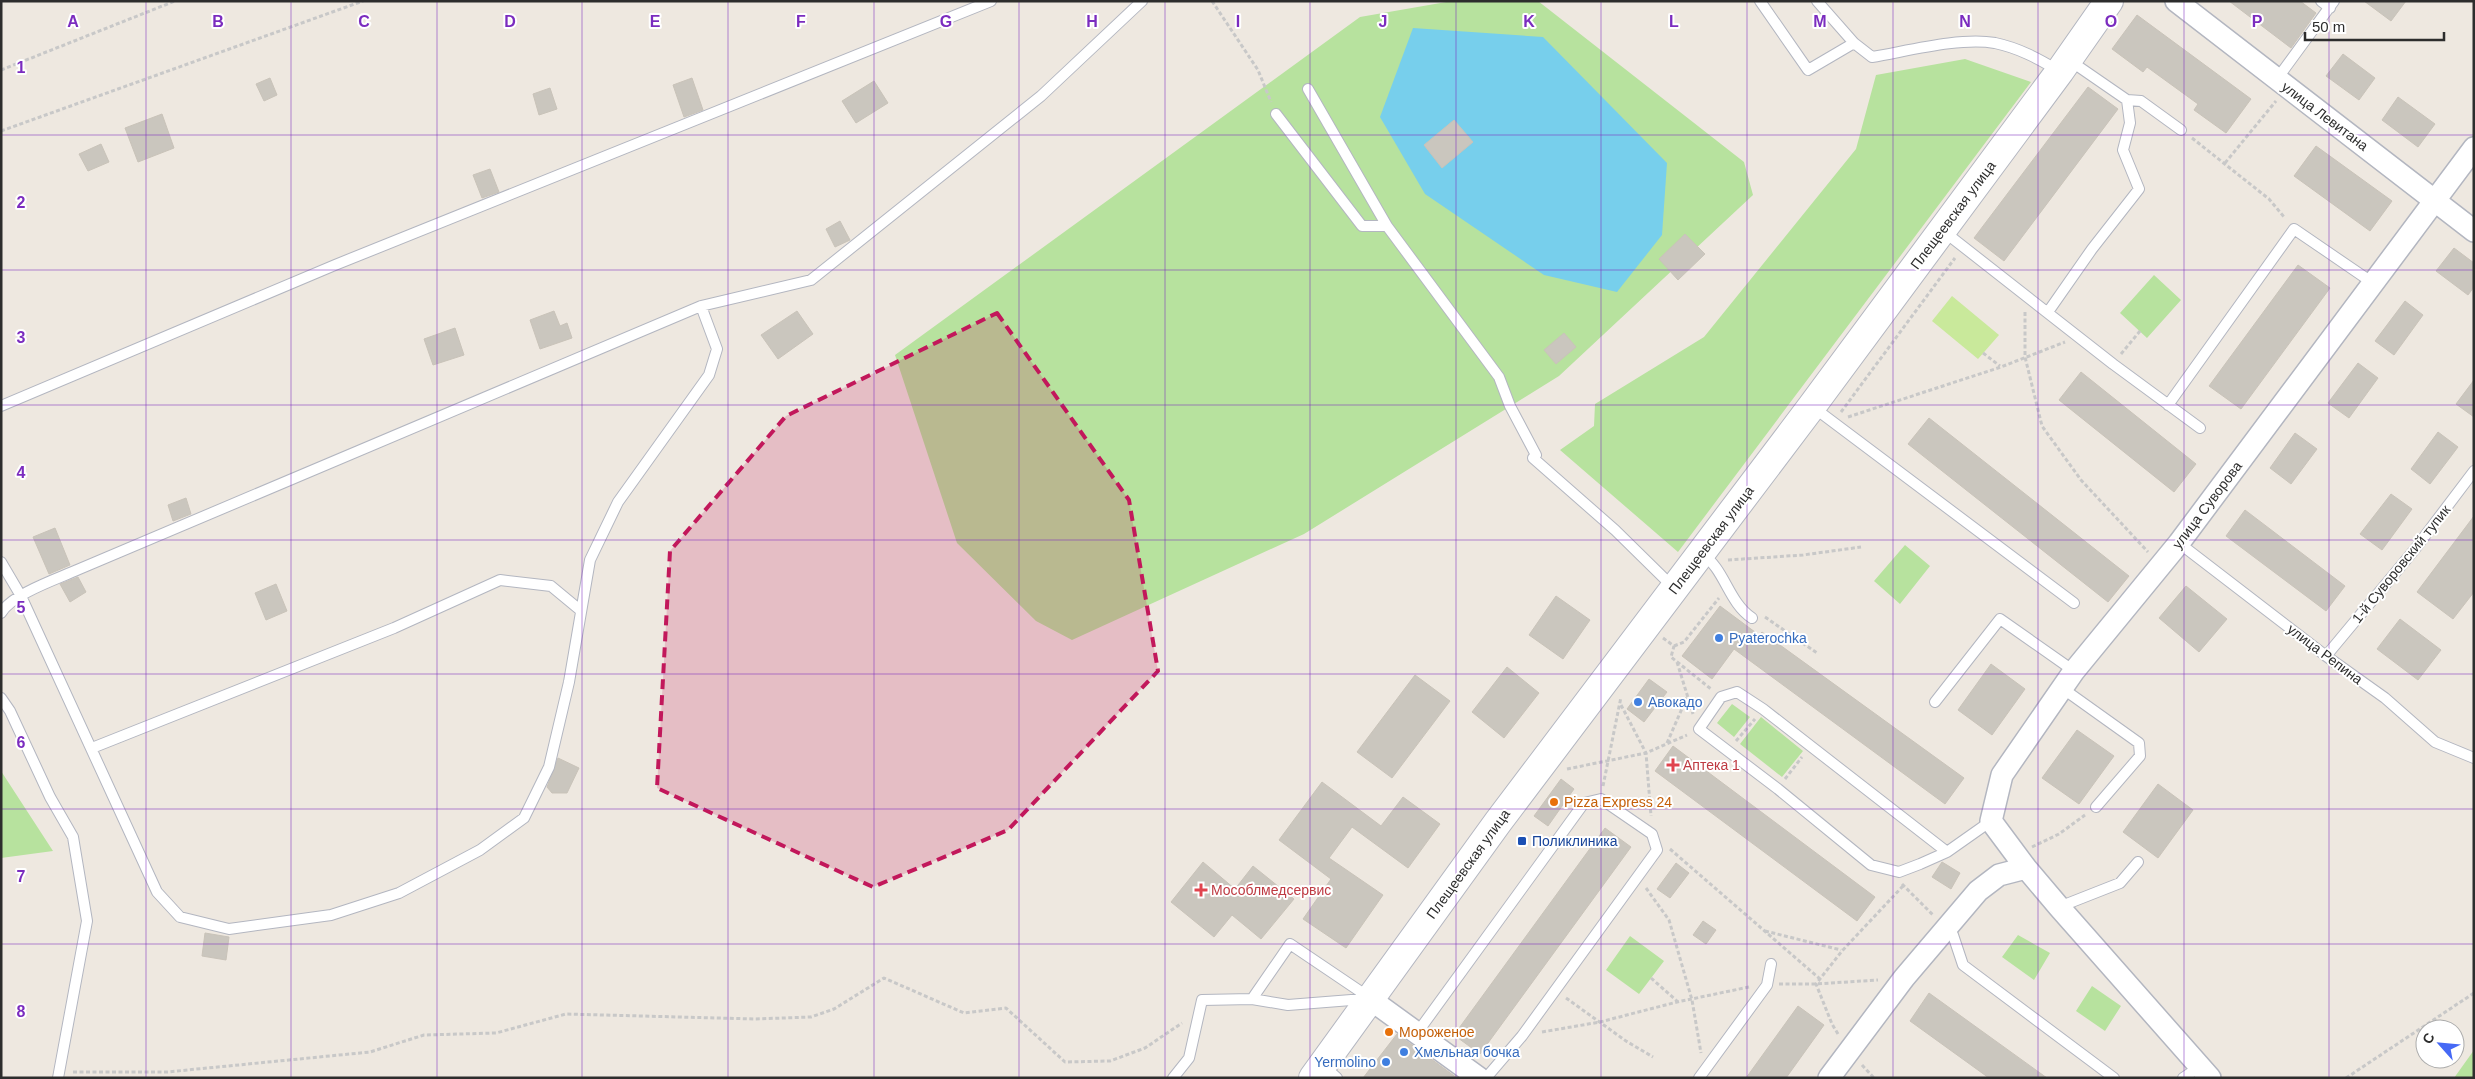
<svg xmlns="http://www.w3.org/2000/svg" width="2475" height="1079" font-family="Arial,sans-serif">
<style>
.green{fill:#b7e29e}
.pitch{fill:#c9e99b}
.water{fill:#77cfec}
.building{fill:#cac6be;stroke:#c9c3b9}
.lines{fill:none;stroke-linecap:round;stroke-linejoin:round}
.lane-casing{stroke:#b3b6c0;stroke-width:12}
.street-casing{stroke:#b3b6c0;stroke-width:24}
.secondary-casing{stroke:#b3b6c0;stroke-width:30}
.path{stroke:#c8c8c8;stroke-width:3;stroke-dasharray:4 2.5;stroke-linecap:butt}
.lane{stroke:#fff;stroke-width:10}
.street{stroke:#fff;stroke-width:21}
.secondary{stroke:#fff;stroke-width:28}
.marked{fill:#c2185b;fill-opacity:0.2;stroke:#c2185b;stroke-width:4;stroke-dasharray:10 6;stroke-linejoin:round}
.grid{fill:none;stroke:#7b2cbf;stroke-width:1;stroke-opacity:0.55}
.shop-dot{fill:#3f7fe0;stroke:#fff;stroke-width:2}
.health-dot{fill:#e0444e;stroke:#fff;stroke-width:2}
.food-dot{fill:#e8710a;stroke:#fff;stroke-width:2}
.transit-dot{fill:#1a4fb4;stroke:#fff;stroke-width:2}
.labels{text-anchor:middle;stroke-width:4;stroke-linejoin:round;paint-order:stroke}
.street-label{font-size:14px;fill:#2d2d2d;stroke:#fff}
.shop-label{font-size:14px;fill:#366cbe;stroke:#fff;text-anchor:start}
.health-label{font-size:14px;fill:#be3a42;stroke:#fff;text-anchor:start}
.food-label{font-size:14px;fill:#c56008;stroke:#fff;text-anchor:start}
.transit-label{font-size:14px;fill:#164399;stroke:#fff;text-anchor:start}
.grid-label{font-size:16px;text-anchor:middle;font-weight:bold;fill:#7b2cbf;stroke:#fff;stroke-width:4;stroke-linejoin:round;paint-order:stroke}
</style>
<rect width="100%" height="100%" fill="#eee8e0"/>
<!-- green -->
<path class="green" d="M 1452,1 L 1538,1 L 1744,162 L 1753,195 L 1559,376 L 1304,534 L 1072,640 L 1036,621 L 957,543 L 895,355 L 1360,17 Z
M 1965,59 L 2031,82 L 1678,552 L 1560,450 L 1594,426 L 1595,404 L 1704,337 L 1856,149 L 1876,75 Z
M 2154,275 L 2181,300 L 2147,338 L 2120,313 Z
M 1905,545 L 1930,566 L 1900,604 L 1874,581 Z
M 1732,704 L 1750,717 L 1734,737 L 1717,723 Z
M 1761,717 L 1803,751 L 1782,777 L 1740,744 Z
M 1,771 L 53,851 L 1,858 Z
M 2018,935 L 2050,953 L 2034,980 L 2002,957 Z
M 1630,936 L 1664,961 L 1639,994 L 1606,970 Z
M 2092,986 L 2121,1006 L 2105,1031 L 2076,1011 Z
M 2474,1050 L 2474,1078 L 2454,1078 Z"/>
<!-- pitch -->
<path class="pitch" d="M 1952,296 L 1999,335 L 1978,359 L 1932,321 Z"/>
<!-- water -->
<path class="water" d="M 1413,28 L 1543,37 L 1667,163 L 1662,235 L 1617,292 L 1544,275 L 1425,194 L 1380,117 Z"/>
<!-- building -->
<path class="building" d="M 2229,1 L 2300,1 L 2316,13 L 2291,48 Z
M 2364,1 L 2406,1 L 2391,21 Z
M 2137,15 L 2251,99 L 2226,133 L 2194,110 L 2198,104 L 2147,67 L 2143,72 L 2112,49 Z
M 2343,54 L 2375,78 L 2359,100 L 2326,76 Z
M 270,78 L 277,95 L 264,101 L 256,84 Z
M 692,78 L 703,110 L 684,117 L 673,85 Z
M 874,81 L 888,103 L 856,123 L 842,101 Z
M 2088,87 L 2118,109 L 2004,261 L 1974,238 Z
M 550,88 L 557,109 L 539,115 L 533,94 Z
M 2398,97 L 2435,124 L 2418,147 L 2382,120 Z
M 162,114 L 174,148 L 138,162 L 125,128 Z
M 1454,120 L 1473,142 L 1442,168 L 1424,145 Z
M 101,144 L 109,162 L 88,171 L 79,154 Z
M 2316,146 L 2392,201 L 2370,231 L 2294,176 Z
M 490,169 L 499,192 L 482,198 L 473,175 Z
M 840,221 L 850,240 L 835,247 L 826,229 Z
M 1685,234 L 1705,254 L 1678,280 L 1659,259 Z
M 2454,248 L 2474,263 L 2474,287 L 2468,295 L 2436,271 Z
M 2298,265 L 2330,288 L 2241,409 L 2209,386 Z
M 2405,301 L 2423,315 L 2394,355 L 2375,341 Z
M 554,311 L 560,326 L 567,323 L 572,338 L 540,349 L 530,320 Z
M 797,311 L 813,334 L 778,359 L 761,335 Z
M 455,328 L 464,355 L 433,365 L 424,339 Z
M 1564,333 L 1576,347 L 1556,364 L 1544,350 Z
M 2358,363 L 2378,378 L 2349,418 L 2328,403 Z
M 2081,372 L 2196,464 L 2174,492 L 2059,400 Z
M 2474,380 L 2474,417 L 2456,404 Z
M 1929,418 L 2129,576 L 2108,602 L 1908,444 Z
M 2438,432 L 2458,447 L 2430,484 L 2411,469 Z
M 2295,433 L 2317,449 L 2291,484 L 2270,468 Z
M 2391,494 L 2412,509 L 2382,550 L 2360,534 Z
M 186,498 L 191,514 L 173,521 L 168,505 Z
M 2245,510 L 2345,586 L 2326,611 L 2226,536 Z
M 2474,516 L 2474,592 L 2453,619 L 2417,592 Z
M 55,528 L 70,565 L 49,574 L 33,537 Z
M 78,577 L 86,592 L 70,602 L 60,584 Z
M 276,584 L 287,611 L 266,620 L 255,593 Z
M 2186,586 L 2227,619 L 2199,652 L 2159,618 Z
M 1556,596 L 1590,620 L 1563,659 L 1529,635 Z
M 1720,606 L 1759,635 L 1762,632 L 1964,778 L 1945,804 L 1734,649 L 1712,679 L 1682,656 Z
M 2400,619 L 2441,650 L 2418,680 L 2377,649 Z
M 1991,664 L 2025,689 L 1992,735 L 1958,710 Z
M 1507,667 L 1539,693 L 1504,738 L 1472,712 Z
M 1415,675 L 1450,701 L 1392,778 L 1357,752 Z
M 1649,679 L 1667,692 L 1644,722 L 1627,709 Z
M 2077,730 L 2114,756 L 2079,804 L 2042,778 Z
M 1673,746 L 1875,897 L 1857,921 L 1655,771 Z
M 558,758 L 579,768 L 567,793 L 552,793 L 547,787 Z
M 1561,779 L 1574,789 L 1548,826 L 1534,816 Z
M 1322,782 L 1381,826 L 1403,797 L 1440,824 L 1408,868 L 1352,827 L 1329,858 L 1383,895 L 1346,948 L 1303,919 L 1331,879 L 1279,840 Z
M 2158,784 L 2193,810 L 2158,858 L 2123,832 Z
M 1605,828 L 1631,847 L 1480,1054 L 1454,1035 Z
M 1203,862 L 1235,889 L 1253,866 L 1294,899 L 1261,939 L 1232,915 L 1214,937 L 1171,902 Z
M 1942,862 L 1960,873 L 1951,889 L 1932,877 Z
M 1676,863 L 1689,873 L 1670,898 L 1657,889 Z
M 1703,921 L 1716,930 L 1706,944 L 1693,935 Z
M 205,933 L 229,937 L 226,960 L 202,956 Z
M 1929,993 L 2047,1078 L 1989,1078 L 1910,1021 Z
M 1798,1006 L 1824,1025 L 1786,1078 L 1746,1078 Z
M 1397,1034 L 1457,1078 L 1363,1078 Z"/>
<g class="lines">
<defs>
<path id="lane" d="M 1760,1 L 1808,70 L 1854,43
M 1817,1 L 1854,43 L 1872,57 C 1908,51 1960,37 1995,43 C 2019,48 2039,59 2059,71
M 2321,1 L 2330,8
M 2069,60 L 2127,100 L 2141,101 L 2181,130
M 2277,79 L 2334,1
M 1308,89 L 1387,226 L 1499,377 L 1510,406 L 1536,455
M 1276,114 L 1362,226 L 1387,226
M 1942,230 L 2113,364 L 2200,428
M 2048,312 L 2092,249 L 2139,189 L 2123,150 L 2130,123 L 2127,100
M 2168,405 L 2294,229 L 2373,283
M 1,406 L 335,265 L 991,1
M 1813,407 L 2074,603
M 1533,458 L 1615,530 L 1674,588
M 2179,543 L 2326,656 L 2385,698 L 2435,742 L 2474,758
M 1702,554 C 1725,569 1728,602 1752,618
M 1,562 L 21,596 L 157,892 L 180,917 L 229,929 L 331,915 L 399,893 L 480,850 L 524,818 L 549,767 L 569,682 L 590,560 L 618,502 L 709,375 L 717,349 L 701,306
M 1,613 C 12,594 57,579 77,570 L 701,306 L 811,280 L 1041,96 L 1142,1
M 2326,656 L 2415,549 L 2474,471
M 2062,688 L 2139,743 L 2140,756 L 2096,807
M 1,698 L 10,711 L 50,797 L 73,837 L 87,921 L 58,1078
M 1935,702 L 2000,619 L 2074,671
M 92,748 L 394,628 L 500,580 L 551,586 L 580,610
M 1947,852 L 1763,709 L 1737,692 L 1721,697 L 1699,729 L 1778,789 L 1871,865 L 1899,872 L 1920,864 L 1947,852 L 1991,821
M 2059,907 L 2120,883 L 2138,862
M 1946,928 L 1953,935 L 1963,965 L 2114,1078
M 1252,999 L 1290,944 L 1370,998
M 1417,1033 L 1584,803 L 1601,799 L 1652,834 L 1657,850 L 1522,1036 L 1486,1078
M 1324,1066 L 1337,1078
M 1173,1078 L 1189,1058 L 1202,1000 L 1252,999 L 1288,1005 L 1364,999
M 1699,1078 L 1767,985 L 1771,964
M 2183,1078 L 2201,1066"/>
<path id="street" d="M 2176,1 L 2474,231
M 1370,999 L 1479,1078
M 1829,1078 L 1904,978 L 1978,891 L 1999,875 L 2026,868
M 2210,1078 L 2059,907 L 2026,868 L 1991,821 L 2002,775 L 2074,671 L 2179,543 L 2474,148"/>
<path id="secondary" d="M 1313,1078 L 1498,822 L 1812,406 L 2060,71 L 2109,1"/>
</defs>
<!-- lane casing -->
<use href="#lane" class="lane-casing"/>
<!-- street casing -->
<use href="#street" class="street-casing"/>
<!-- secondary casing -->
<use href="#secondary" class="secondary-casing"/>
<!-- path -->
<path class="path" d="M 1212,1 L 1258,70 L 1271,102
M 1,70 L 175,1
M 1,131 L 363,1
M 2192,138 L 2269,199 L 2285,218
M 2225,163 L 2276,101
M 2025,312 L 2025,357 L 2042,426 L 2081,480 L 2148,552
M 1983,353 L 2000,366
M 2121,354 L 2140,331
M 1841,412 L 1955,258
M 1848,417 L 2001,367 L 2065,342
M 1728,560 L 1803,555 L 1861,547
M 1765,617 L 1817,653
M 1663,638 L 1674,646 L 1671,657 L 1711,689
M 1674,646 L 1684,642 L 1719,598
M 1677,662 L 1693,714
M 1621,705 L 1646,753 L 1651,816
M 1736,741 L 1755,719
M 1667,743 L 1687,697
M 1567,769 L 1646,753 L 1687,735
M 1785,779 L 1802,757
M 1603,786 L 1621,697
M 2032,847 L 2059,834 L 2085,815
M 1670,849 L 1820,979
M 1902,884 L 1933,915
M 1646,888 L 1669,920 L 1692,1000 L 1701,1053
M 1765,931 L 1841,950
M 1651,978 L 1677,1001
M 1779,984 L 1816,984 L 1878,980
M 1566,998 L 1626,1041 L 1653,1057
M 1542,1032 L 1600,1022 L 1677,1002 L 1749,987
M 1838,1034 L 1832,1024 L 1816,984 L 1842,951 L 1903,886
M 1862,1065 L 1874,1078
M 73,1072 L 167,1072 L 370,1052 L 424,1035 L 496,1033 L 566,1014 L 755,1019 L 811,1017 L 834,1009 L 884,978 L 964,1013 L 1006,1008 L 1065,1062 L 1110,1061 L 1145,1048 L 1182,1023
M 2346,1078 L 2474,993"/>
<!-- lane -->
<use href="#lane" class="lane"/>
<!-- street -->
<use href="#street" class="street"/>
<!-- secondary -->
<use href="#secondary" class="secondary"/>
</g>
<!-- marked area -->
<path class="marked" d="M 997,313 L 1129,500 L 1158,671 L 1008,830 L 873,887 L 657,788 L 670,551 L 786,416 Z"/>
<!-- grid -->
<path class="grid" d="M 146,1 L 146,1078M 291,1 L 291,1078M 437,1 L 437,1078M 582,1 L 582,1078M 728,1 L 728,1078M 874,1 L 874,1078M 1019,1 L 1019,1078M 1165,1 L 1165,1078M 1310,1 L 1310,1078M 1456,1 L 1456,1078M 1601,1 L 1601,1078M 1747,1 L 1747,1078M 1893,1 L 1893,1078M 2038,1 L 2038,1078M 2184,1 L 2184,1078M 2329,1 L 2329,1078M 1,135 L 2474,135M 1,270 L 2474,270M 1,405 L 2474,405M 1,540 L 2474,540M 1,674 L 2474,674M 1,809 L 2474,809M 1,944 L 2474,944"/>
<!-- markers -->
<g class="shop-dot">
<circle cx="1719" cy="638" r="5"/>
<circle cx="1638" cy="702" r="5"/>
<circle cx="1404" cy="1052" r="5"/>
<circle cx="1386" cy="1062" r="5"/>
</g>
<g class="health-dot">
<path d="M1670.5 757.5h5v5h5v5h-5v5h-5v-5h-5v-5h5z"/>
<path d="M1198.5 882.5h5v5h5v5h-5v5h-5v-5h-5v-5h5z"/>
</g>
<g class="food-dot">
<circle cx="1554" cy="802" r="5"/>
<circle cx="1389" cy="1032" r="5"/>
</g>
<rect class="transit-dot" x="1517" y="836" width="10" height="10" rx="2.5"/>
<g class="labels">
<!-- street labels -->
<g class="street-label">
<text transform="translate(2325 116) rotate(37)" y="5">улица Левитана</text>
<text transform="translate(1953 215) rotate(-53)" y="5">Плещеевская улица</text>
<text transform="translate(2207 505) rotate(-53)" y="5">улица Суворова</text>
<text transform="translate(1711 540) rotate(-53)" y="5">Плещеевская улица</text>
<text transform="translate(2401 564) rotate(-51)" y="5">1-й Суворовский тупик</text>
<text transform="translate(2325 654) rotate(37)" y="5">улица Репина</text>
<text transform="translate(1468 864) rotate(-54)" y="5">Плещеевская улица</text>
</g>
<!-- shop labels -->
<g class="shop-label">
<text x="1729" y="643">Pyaterochka</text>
<text x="1648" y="707">Авокадо</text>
<text x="1414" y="1057">Хмельная бочка</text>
<text x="1376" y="1067" text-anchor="end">Yermolino</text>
</g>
<!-- health labels -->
<g class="health-label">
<text x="1683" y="770">Аптека 1</text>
<text x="1211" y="895">Мособлмедсервис</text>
</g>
<!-- food labels -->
<g class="food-label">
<text x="1564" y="807">Pizza Express 24</text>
<text x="1399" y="1037">Мороженое</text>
</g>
<!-- transit labels -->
<g class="transit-label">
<text x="1532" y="846">Поликлиника</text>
</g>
</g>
<g class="grid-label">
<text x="73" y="27">A</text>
<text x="218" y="27">B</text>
<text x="364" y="27">C</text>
<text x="510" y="27">D</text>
<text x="655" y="27">E</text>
<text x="801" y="27">F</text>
<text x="946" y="27">G</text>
<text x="1092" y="27">H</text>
<text x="1238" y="27">I</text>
<text x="1383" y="27">J</text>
<text x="1529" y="27">K</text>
<text x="1674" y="27">L</text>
<text x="1820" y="27">M</text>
<text x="1965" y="27">N</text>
<text x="2111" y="27">O</text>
<text x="2257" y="27">P</text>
<text x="21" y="73">1</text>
<text x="21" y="208">2</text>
<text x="21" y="343">3</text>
<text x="21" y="478">4</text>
<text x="21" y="613">5</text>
<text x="21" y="748">6</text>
<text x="21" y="882">7</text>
<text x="21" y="1017">8</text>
</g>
<!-- border -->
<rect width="2475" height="1079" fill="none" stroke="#2d2d2d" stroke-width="5"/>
<!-- north arrow -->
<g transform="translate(2440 1044) rotate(297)"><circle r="24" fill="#ffffff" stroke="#ababab"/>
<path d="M0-4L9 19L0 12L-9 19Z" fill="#4669f5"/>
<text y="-8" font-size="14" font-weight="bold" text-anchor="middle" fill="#2d2d2d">С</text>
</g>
<!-- scale -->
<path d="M2305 32v8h139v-8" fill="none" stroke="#2d2d2d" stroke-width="2.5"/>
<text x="2312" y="32" font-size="15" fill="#2d2d2d" stroke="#ffffff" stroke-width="4" paint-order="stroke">50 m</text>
</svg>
